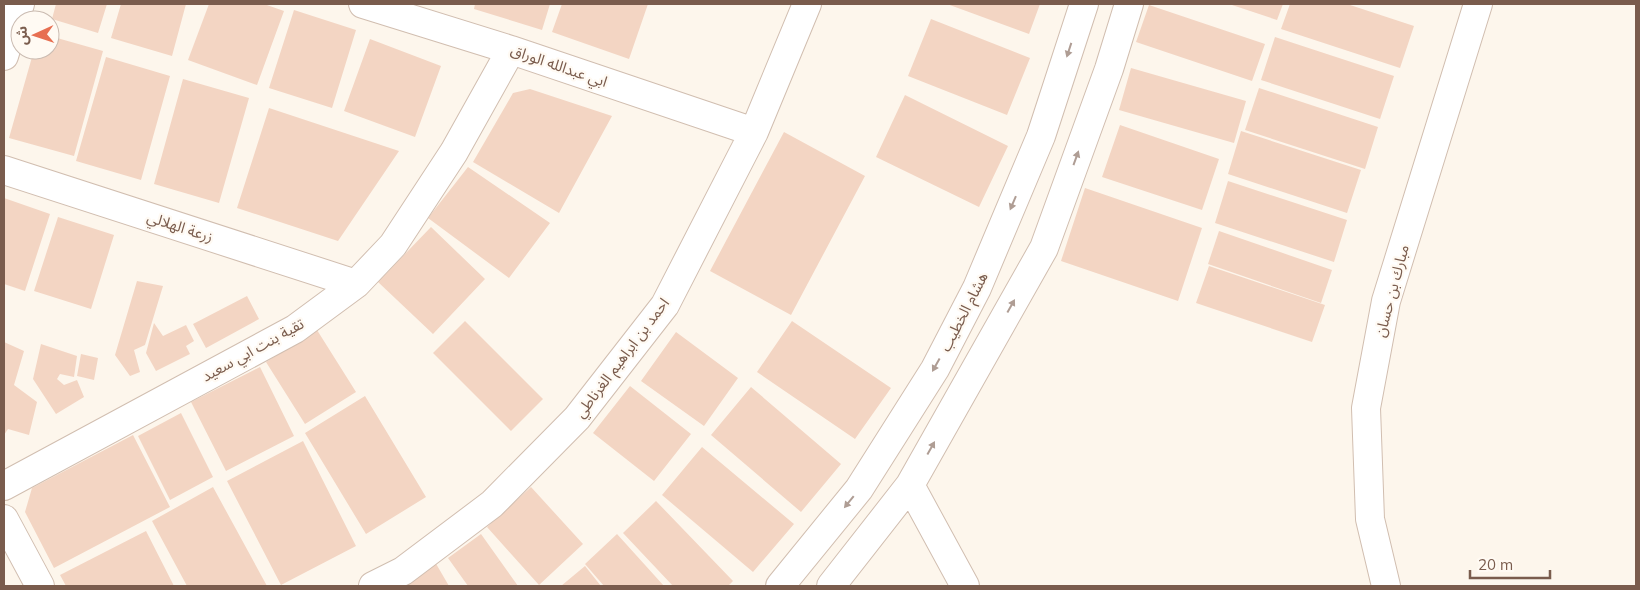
<svg xmlns="http://www.w3.org/2000/svg" width="1640" height="590" font-family="Mulish,'Noto Sans Arabic',sans-serif">
<style>
.building{fill:#f3d5c3}
.lines{fill:none;stroke-linecap:round;stroke-linejoin:round}
.minor-casing{stroke:#d1beb0;stroke-width:30}
.minor{stroke:#fff;stroke-width:28}
.oneway{fill:#af9d94}
.labels{text-anchor:middle;stroke-width:4.5;stroke-linejoin:round;paint-order:stroke}
.street-label{font-size:15px;fill:#7a5c4d;stroke:#fffaf3}
</style>
<rect width="100%" height="100%" fill="#fdf6ec"/>
<!-- building -->
<path class="building" d="M 56,4 L 107,4 L 98,33 L 52,19 Z
M 121,4 L 186,4 L 172,56 L 111,38 Z
M 209,4 L 264,4 L 284,11 L 257,85 L 188,60 Z
M 475,4 L 550,4 L 542,30 L 474,9 Z
M 562,4 L 648,4 L 629,59 L 552,32 Z
M 947,4 L 1040,4 L 1029,34 Z
M 1229,4 L 1283,4 L 1277,20 Z
M 1290,4 L 1347,4 L 1414,26 L 1400,68 L 1281,29 Z
M 1149,5 L 1265,44 L 1252,81 L 1136,42 Z
M 294,10 L 356,30 L 332,108 L 269,88 Z
M 931,19 L 1030,58 L 1007,115 L 908,76 Z
M 50,36 L 103,51 L 74,156 L 9,138 L 34,50 L 50,50 Z
M 1275,37 L 1394,76 L 1380,119 L 1261,80 Z
M 370,39 L 441,66 L 415,137 L 344,111 Z
M 106,57 L 170,76 L 141,180 L 76,161 Z
M 1131,68 L 1246,101 L 1234,143 L 1119,110 Z
M 183,79 L 249,98 L 219,203 L 154,184 Z
M 1259,88 L 1378,127 L 1365,169 L 1245,130 Z
M 530,89 L 612,116 L 559,213 L 473,162 L 513,93 Z
M 905,95 L 1008,146 L 979,207 L 876,157 Z
M 269,108 L 399,151 L 338,241 L 237,208 Z
M 1120,125 L 1219,159 L 1202,210 L 1102,177 Z
M 1241,131 L 1361,170 L 1347,213 L 1228,174 Z
M 784,132 L 865,176 L 791,315 L 710,271 Z
M 468,167 L 550,223 L 509,278 L 428,218 Z
M 1228,181 L 1347,220 L 1334,262 L 1215,223 Z
M 1085,188 L 1202,228 L 1178,301 L 1061,261 Z
M 4,198 L 50,214 L 25,291 L 4,284 Z
M 58,217 L 114,235 L 91,309 L 34,291 Z
M 431,227 L 485,279 L 433,334 L 378,282 Z
M 1219,231 L 1332,270 L 1321,303 L 1208,264 Z
M 1209,266 L 1325,305 L 1312,342 L 1196,303 Z
M 137,281 L 163,286 L 145,345 L 134,350 L 140,372 L 130,376 L 115,355 Z
M 247,296 L 259,319 L 206,348 L 193,324 Z
M 465,321 L 543,399 L 511,431 L 433,353 Z
M 792,321 L 891,388 L 855,439 L 757,372 Z
M 154,323 L 163,336 L 186,325 L 194,341 L 186,346 L 190,354 L 156,371 L 146,353 Z
M 317,330 L 356,392 L 305,424 L 266,362 Z
M 676,332 L 738,378 L 704,426 L 641,381 Z
M 4,342 L 24,351 L 14,385 L 37,402 L 29,435 L 8,429 L 4,435 Z
M 41,344 L 77,356 L 74,377 L 60,374 L 57,379 L 64,385 L 77,380 L 84,397 L 56,414 L 33,379 Z
M 81,354 L 98,358 L 94,380 L 77,376 Z
M 260,367 L 294,436 L 226,471 L 191,402 Z
M 630,386 L 691,434 L 654,481 L 593,433 Z
M 751,387 L 841,464 L 801,512 L 711,435 Z
M 365,396 L 426,497 L 366,534 L 305,433 Z
M 181,413 L 213,477 L 170,500 L 138,436 Z
M 133,435 L 170,507 L 54,568 L 25,512 L 32,488 Z
M 303,441 L 356,546 L 281,585 L 227,481 Z
M 702,447 L 794,524 L 753,572 L 662,495 Z
M 213,487 L 267,586 L 187,586 L 152,521 Z
M 531,487 L 583,544 L 539,585 L 487,527 Z
M 656,501 L 733,581 L 728,586 L 673,586 L 623,533 Z
M 146,531 L 174,586 L 66,586 L 60,575 Z
M 481,534 L 518,586 L 468,586 L 448,558 Z
M 617,534 L 664,586 L 604,586 L 585,564 Z
M 435,562 L 449,586 L 393,586 Z
M 585,566 L 601,586 L 561,586 Z"/>
<g class="lines">
<defs>
<path id="minor" d="M 363,4 L 511,50 L 754,132
M 4,56 L 20,4
M 4,170 L 356,284
M 910,485 L 965,586
M 4,486 L 295,329 L 356,284 L 393,245 L 454,152 L 511,50
M 4,519 L 40,586
M 373,586 L 403,571 L 492,504 L 577,418 L 665,305 L 754,132 L 807,4
M 780,586 L 859,489 L 935,369 L 977,288 L 1041,136 L 1084,4
M 831,586 L 910,485 L 1044,248 L 1109,69 L 1129,4
M 1386,586 L 1370,519 L 1366,408 L 1386,301 L 1478,4"/>
</defs>
<!-- minor casing -->
<use href="#minor" class="minor-casing"/>
<!-- minor -->
<use href="#minor" class="minor"/>
</g>
<!-- one-way arrows -->
<defs><path id="oneway-solid" d="M-6-.8H1V-3.2L6.5 0L1 3.2V.8H-6Z" transform="scale(1.25)"/></defs>
<g class="oneway">
<use href="#oneway-solid" transform="translate(1069 50) rotate(108)"/>
<use href="#oneway-solid" transform="translate(1076 158) rotate(-70)"/>
<use href="#oneway-solid" transform="translate(1013 203) rotate(113)"/>
<use href="#oneway-solid" transform="translate(1011 306) rotate(-61)"/>
<use href="#oneway-solid" transform="translate(936 365) rotate(119)"/>
<use href="#oneway-solid" transform="translate(931 448) rotate(-61)"/>
<use href="#oneway-solid" transform="translate(849 502) rotate(129)"/>
</g>
<g class="labels">
<!-- street labels -->
<g class="street-label">
<text transform="translate(559 66) rotate(19)" y="5">ابي عبدالله الوراق</text>
<text transform="translate(180 227) rotate(18)" y="5">زرعة الهلالي</text>
<text transform="translate(1392 291) rotate(-75)" y="5">مبارك بن حسان</text>
<text transform="translate(964 312) rotate(-63)" y="5">هشام الخطيب</text>
<text transform="translate(253 350) rotate(-29)" y="5">تقية بنت ابي سعيد</text>
<text transform="translate(622 358) rotate(-53)" y="5">احمد بن ابراهيم الغرناطي</text>
</g>
</g>
<!-- border -->
<rect width="1640" height="590" fill="none" stroke="#7a5c4d" stroke-width="10"/>
<!-- north arrow -->
<g transform="translate(35 35) rotate(267)"><circle r="24" fill="#fffaf3" stroke="#cabbb1"/>
<path d="M0-4L9 19L0 12L-9 19Z" fill="#e76f51"/>
<text y="-8" font-size="14" font-weight="bold" text-anchor="middle" fill="#7a5c4d">ش</text>
</g>
<!-- scale -->
<path d="M1470 570v8h80v-8" fill="none" stroke="#7a5c4d" stroke-width="2.5"/>
<text x="1478" y="570" font-size="15" fill="#7a5c4d" stroke="#fffaf3" stroke-width="4" paint-order="stroke">20 m</text>
</svg>
